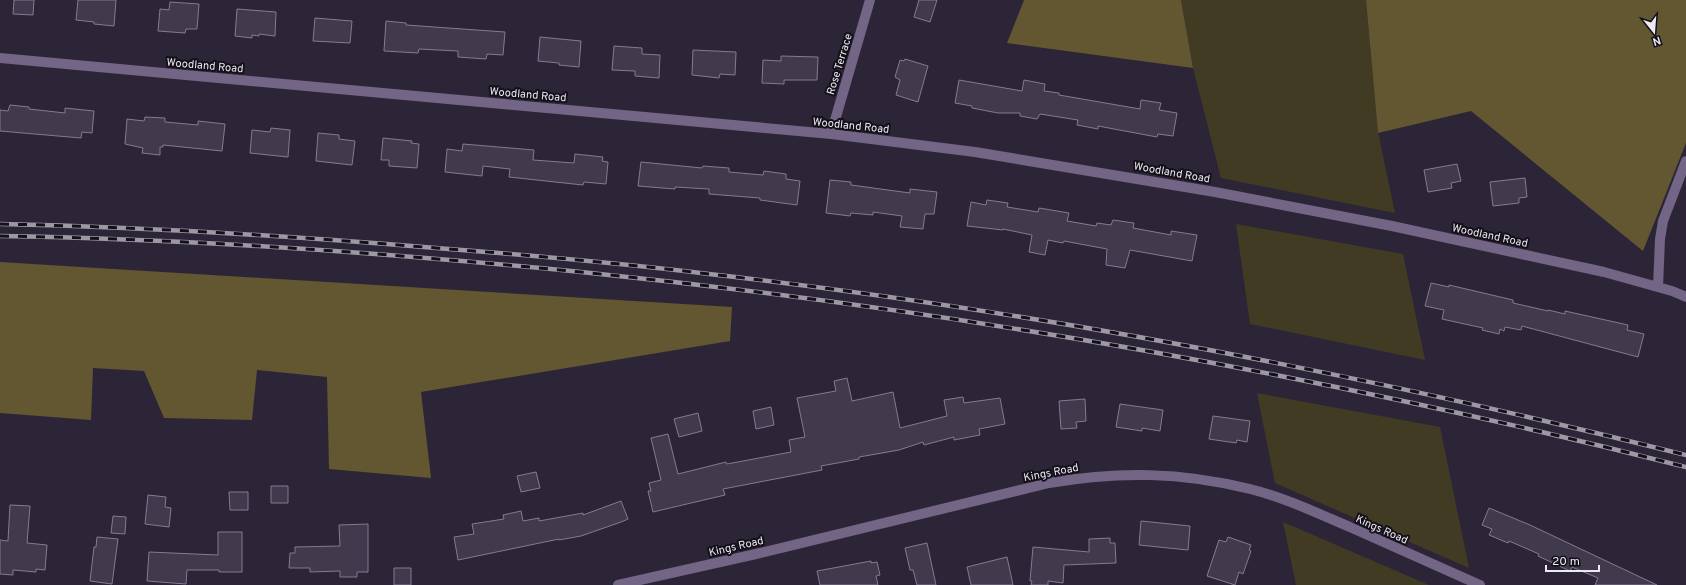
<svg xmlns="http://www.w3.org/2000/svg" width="1686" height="585" font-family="Overpass,sans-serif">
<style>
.green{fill:#423b24}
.forest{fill:#625731}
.building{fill:#41394c;stroke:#847b90}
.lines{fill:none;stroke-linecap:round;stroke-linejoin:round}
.minor{stroke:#726585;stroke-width:10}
.rail-casing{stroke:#9e98a6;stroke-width:4.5}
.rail{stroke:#131018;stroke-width:3;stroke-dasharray:9;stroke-linecap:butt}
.labels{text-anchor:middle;stroke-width:4;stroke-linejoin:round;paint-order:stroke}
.street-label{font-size:11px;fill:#ede8f4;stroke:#131018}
</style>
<rect width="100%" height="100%" fill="#2c2537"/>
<!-- green -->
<path class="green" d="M 1181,0 L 1366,0 L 1378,132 L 1395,213 L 1221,178 L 1193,68 Z
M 1236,224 L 1403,254 L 1425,360 L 1250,324 Z
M 1257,393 L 1440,427 L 1469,568 L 1275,483 Z
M 1283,522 L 1429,585 L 1296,585 Z"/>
<!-- forest -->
<path class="forest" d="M 1024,0 L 1181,0 L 1193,68 L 1007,43 Z
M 1366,0 L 1686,0 L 1686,143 L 1643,251 L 1471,111 L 1378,133 Z
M 0,262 L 732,307 L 730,341 L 421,392 L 431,478 L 329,469 L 327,377 L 257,370 L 252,420 L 164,418 L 144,371 L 93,368 L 91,420 L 0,413 Z"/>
<!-- building -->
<path class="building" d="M 14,0 L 34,0 L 33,15 L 13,14 Z
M 78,0 L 116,0 L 114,26 L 94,24 L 94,22 L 76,20 Z
M 919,0 L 937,0 L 930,22 L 914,17 Z
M 170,2 L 199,4 L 197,29 L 186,29 L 185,33 L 158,31 L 160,9 L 169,10 Z
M 237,9 L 276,12 L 275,36 L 259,34 L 259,36 L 252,35 L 252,38 L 235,36 Z
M 315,18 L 352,21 L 350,43 L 313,41 Z
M 386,21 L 406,23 L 406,25 L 505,32 L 503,55 L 487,54 L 486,59 L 458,57 L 458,51 L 419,49 L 418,53 L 384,51 Z
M 540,37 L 581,41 L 579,67 L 559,65 L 559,63 L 538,61 Z
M 614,46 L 642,48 L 642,54 L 660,55 L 659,78 L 635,76 L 635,71 L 612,70 Z
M 693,50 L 736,52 L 735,75 L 720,74 L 719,78 L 692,75 Z
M 781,56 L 818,57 L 817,80 L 784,80 L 784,84 L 762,83 L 763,60 L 781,61 Z
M 905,59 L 928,66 L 918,102 L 896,95 L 900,80 L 895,77 L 900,60 L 904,61 Z
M 959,80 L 1022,91 L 1024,80 L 1045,84 L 1044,91 L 1059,93 L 1059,95 L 1140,109 L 1141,100 L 1161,103 L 1159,110 L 1177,113 L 1173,136 L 1158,134 L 1157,137 L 1098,126 L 1098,129 L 1077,125 L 1078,120 L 1040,114 L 1037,119 L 1020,116 L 1020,113 L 998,113 L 972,108 L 972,106 L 955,103 Z
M 10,105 L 29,107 L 29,109 L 65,113 L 65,108 L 94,111 L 92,133 L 82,132 L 81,138 L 0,131 L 0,110 L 8,111 Z
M 145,117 L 165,118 L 165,122 L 198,125 L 198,121 L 225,124 L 222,151 L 163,145 L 163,147 L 160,147 L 160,155 L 142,153 L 143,148 L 125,144 L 127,119 L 144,121 Z
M 271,128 L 290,130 L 288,157 L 250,153 L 252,130 L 270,132 Z
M 318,133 L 339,135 L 339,139 L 355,141 L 352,165 L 316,161 Z
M 383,138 L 412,141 L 411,143 L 419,144 L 417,168 L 389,166 L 389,160 L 381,160 Z
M 463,144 L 534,150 L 533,160 L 574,163 L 575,154 L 603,157 L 602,161 L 608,162 L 606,184 L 584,182 L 583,185 L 509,177 L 510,169 L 483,166 L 482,176 L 445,172 L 447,149 L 462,151 Z
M 641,162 L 702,168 L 703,166 L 729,168 L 729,172 L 763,175 L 764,171 L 786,174 L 786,179 L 800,181 L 797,205 L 760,200 L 760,198 L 709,194 L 709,189 L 675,187 L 675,189 L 638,186 Z
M 1457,164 L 1461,181 L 1451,183 L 1452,188 L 1428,192 L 1424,170 Z
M 1525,178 L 1527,197 L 1519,198 L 1519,203 L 1493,206 L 1490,182 Z
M 830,180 L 851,182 L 851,185 L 910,193 L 910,189 L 937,192 L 934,214 L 925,214 L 923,229 L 900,227 L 902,216 L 873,212 L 873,215 L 851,213 L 850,216 L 826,213 Z
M 987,200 L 1008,203 L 1007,207 L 1038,212 L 1039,208 L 1069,213 L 1067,221 L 1096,226 L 1097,223 L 1111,225 L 1113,220 L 1134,223 L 1133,228 L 1171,235 L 1171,231 L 1197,235 L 1192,261 L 1130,250 L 1125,268 L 1106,265 L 1107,249 L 1064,241 L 1063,243 L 1048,240 L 1045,255 L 1029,252 L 1032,235 L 1003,229 L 1003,230 L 967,226 L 971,202 L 986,205 Z
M 1431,283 L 1449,287 L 1449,285 L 1513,300 L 1513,303 L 1548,311 L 1548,310 L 1565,314 L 1565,311 L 1628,325 L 1627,330 L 1644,334 L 1638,357 L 1522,326 L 1521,330 L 1505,327 L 1504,331 L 1500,329 L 1499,334 L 1482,330 L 1483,328 L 1442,319 L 1444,310 L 1425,306 Z
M 847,378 L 852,401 L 893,392 L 900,428 L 947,416 L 944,400 L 963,397 L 964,403 L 1000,398 L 1005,424 L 979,429 L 980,435 L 954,440 L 954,437 L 924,445 L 923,442 L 899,450 L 859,457 L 859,459 L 821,466 L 822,470 L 723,489 L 725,495 L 653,512 L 648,491 L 651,491 L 649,483 L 661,480 L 651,438 L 668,434 L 678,474 L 726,462 L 727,464 L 791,452 L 789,440 L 805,437 L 797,398 L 836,391 L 834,381 Z
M 1085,399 L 1086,421 L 1076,422 L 1077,428 L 1061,429 L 1059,401 Z
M 1120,404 L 1163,410 L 1160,431 L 1142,428 L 1142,431 L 1116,427 Z
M 771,407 L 774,425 L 756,429 L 753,411 Z
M 698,413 L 702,431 L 679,437 L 674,419 Z
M 1213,416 L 1250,421 L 1247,442 L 1237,440 L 1236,443 L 1209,439 Z
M 536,472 L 540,488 L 521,492 L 517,476 Z
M 271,486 L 288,486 L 288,503 L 271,503 Z
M 229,492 L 248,492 L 248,510 L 230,510 Z
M 148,495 L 166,497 L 165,507 L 171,508 L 169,527 L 145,524 Z
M 621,501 L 628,519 L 621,522 L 581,536 L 559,540 L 559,539 L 458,560 L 454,537 L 474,534 L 472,524 L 504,519 L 503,515 L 521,511 L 523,521 L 539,518 L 539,521 L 583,513 L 583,515 Z
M 10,505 L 30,506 L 27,543 L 47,545 L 45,570 L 36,569 L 36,572 L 13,570 L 13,575 L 0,574 L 0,540 L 8,541 Z
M 1489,508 L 1530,525 L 1657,585 L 1595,585 L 1598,578 L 1572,567 L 1570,571 L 1538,556 L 1539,554 L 1509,541 L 1508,543 L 1489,535 L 1492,529 L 1482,525 Z
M 113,516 L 126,517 L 125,534 L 111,533 Z
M 1141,521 L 1190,526 L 1188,550 L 1139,545 Z
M 368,524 L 368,572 L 357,572 L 357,577 L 340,577 L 340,571 L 310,572 L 310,568 L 289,568 L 290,553 L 295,553 L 295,547 L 340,546 L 339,525 Z
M 218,532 L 242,532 L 242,572 L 219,572 L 219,570 L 187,570 L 186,584 L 147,581 L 149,552 L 218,555 Z
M 97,537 L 118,539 L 112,584 L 90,581 L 94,547 L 96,547 Z
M 1228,537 L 1251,545 L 1249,550 L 1251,551 L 1243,574 L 1239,572 L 1235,585 L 1207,576 L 1219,540 L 1226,542 Z
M 1110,538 L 1110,543 L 1115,543 L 1116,563 L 1064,565 L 1063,583 L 1048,581 L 1048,585 L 1031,585 L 1032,581 L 1030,581 L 1033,547 L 1089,552 L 1089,539 Z
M 927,543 L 936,585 L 917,585 L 913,570 L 910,570 L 905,548 Z
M 1007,557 L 1013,585 L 971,585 L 967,567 Z
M 871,561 L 871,563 L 877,562 L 880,575 L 876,576 L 878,585 L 820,585 L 817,571 Z
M 394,568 L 411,568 L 411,585 L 394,585 Z"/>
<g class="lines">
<!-- minor -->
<path class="minor" d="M 0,58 L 831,134 L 975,152 L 1215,192 L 1392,226 L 1604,272 L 1672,291 L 1686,297
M 831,134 L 870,0
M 1658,287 L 1660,239 L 1663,221 L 1686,161
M 618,585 L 756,554 L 1049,483 C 1119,471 1181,472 1250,489 C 1286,498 1319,514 1352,528 C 1395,547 1437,566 1480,585"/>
<defs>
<path id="rail" d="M 0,224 C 146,227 291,236 436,248 C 527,255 619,263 709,274 C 1038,311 1366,375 1686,455
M 0,236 C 194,239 388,253 581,272 C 954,310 1323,375 1686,467"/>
</defs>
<!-- rail casing -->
<use href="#rail" class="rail-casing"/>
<!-- rail -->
<use href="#rail" class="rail"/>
</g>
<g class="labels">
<!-- street labels -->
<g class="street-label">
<text transform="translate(839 64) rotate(-73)" y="4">Rose Terrace</text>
<text transform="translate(205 65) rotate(5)" y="4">Woodland Road</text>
<text transform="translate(528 94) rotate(5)" y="4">Woodland Road</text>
<text transform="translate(851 125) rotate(6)" y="4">Woodland Road</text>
<text transform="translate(1172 172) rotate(10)" y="4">Woodland Road</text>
<text transform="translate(1490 235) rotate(12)" y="4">Woodland Road</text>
<text transform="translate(1051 472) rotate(-11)" y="4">Kings Road</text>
<text transform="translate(1382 529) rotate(24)" y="4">Kings Road</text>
<text transform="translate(736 546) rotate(-13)" y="4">Kings Road</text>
</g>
</g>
<!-- north arrow -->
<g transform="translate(1654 32) rotate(163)" stroke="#131018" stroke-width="3" paint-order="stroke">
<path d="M0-3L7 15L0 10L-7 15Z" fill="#ede8f4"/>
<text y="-6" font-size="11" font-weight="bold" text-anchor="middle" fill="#ede8f4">N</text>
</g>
<!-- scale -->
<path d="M1546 565v6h53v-6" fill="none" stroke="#ede8f4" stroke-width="2"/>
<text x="1552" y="565" font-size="12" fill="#ede8f4" stroke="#131018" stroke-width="3" paint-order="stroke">20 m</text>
</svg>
